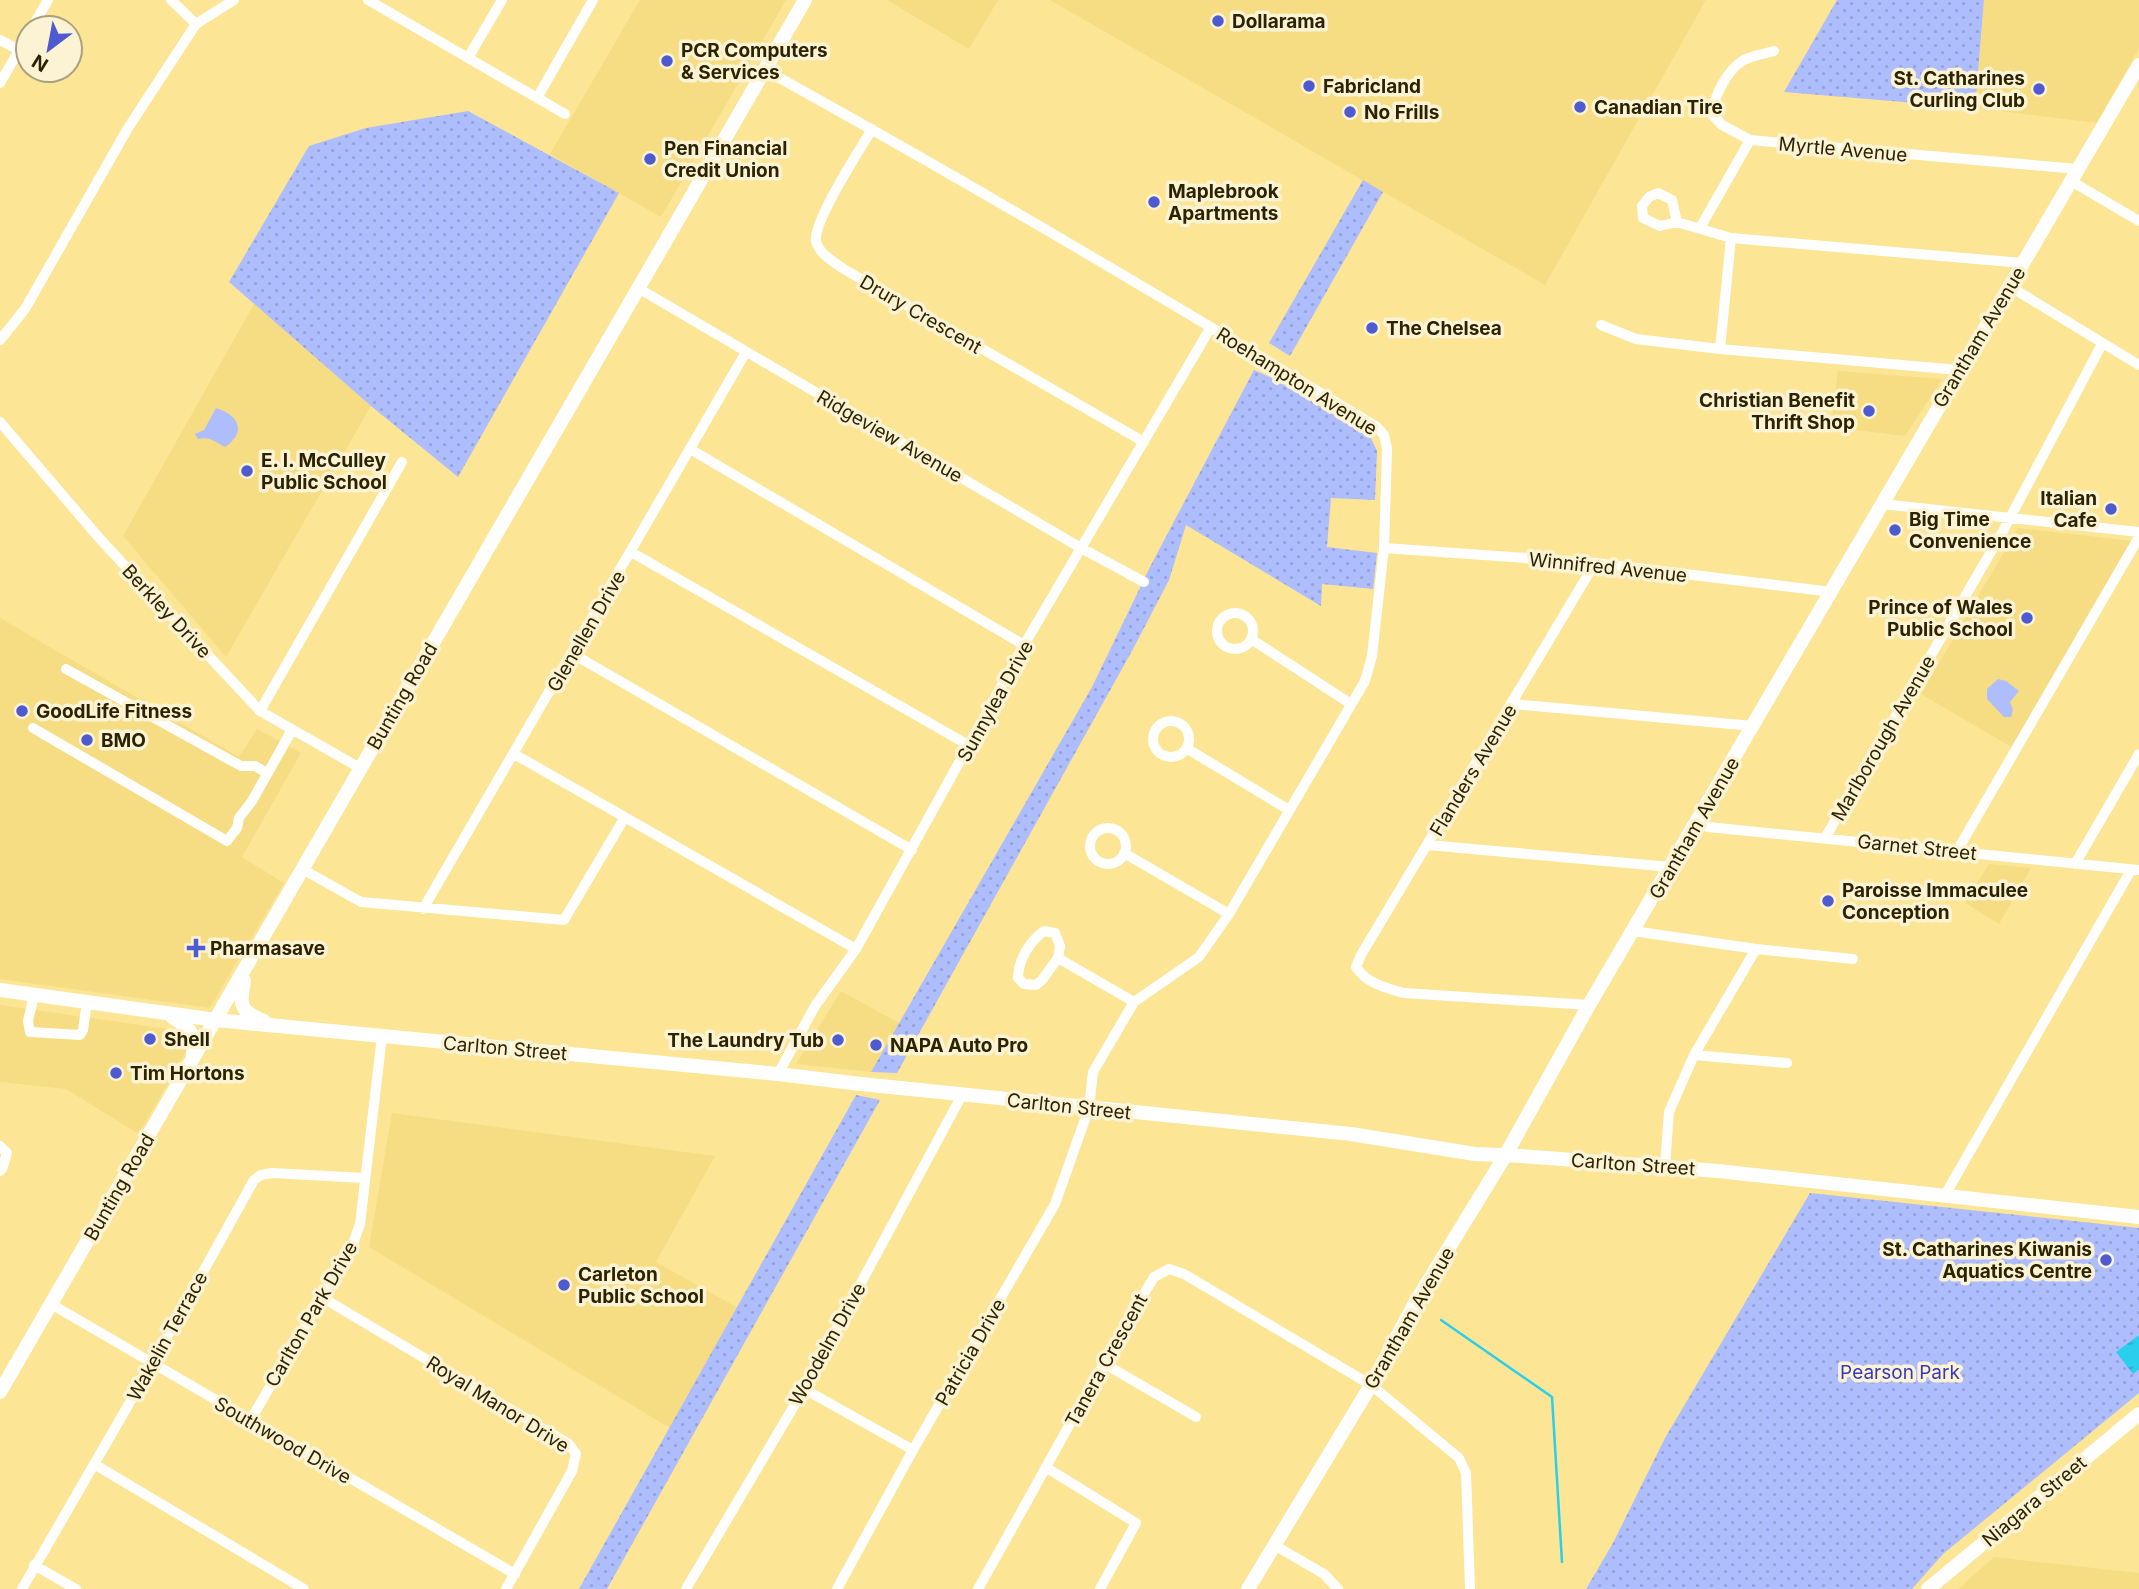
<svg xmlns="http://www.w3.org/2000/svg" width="2139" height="1589" font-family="Inter,sans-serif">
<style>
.built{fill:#f6dd84}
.green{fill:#adbdfe}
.park{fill:url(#park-dots)}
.water{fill:url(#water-ripples)}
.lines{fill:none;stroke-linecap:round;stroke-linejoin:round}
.stream{stroke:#2acfed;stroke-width:2.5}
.street{stroke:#fff;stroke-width:10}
.secondary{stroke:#fff;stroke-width:14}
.poi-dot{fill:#4d5ad0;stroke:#fcf3d4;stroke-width:2.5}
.labels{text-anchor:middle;stroke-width:7;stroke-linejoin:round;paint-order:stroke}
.poi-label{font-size:19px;font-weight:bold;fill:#2c2301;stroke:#fcf3d4;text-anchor:start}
.street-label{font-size:19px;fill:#2c2301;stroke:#fcf3d4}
.park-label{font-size:19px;fill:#3639b8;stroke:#fcf3d4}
</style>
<defs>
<pattern id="park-dots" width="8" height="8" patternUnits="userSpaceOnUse" patternTransform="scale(1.75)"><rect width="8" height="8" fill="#adbdfe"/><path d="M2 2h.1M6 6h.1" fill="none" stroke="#95a2d8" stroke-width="1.8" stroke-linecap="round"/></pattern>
<pattern id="water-ripples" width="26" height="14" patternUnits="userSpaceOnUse" patternTransform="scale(1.75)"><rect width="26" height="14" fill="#2acfed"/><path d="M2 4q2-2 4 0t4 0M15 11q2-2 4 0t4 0" fill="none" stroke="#26b1c9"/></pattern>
</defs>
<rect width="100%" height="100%" fill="#fce595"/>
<!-- built -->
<path class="built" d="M 640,0 L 786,0 L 661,217 L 550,154 Z
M 887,0 L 998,0 L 969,49 Z
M 1050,0 L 1706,0 L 1545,285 Z
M 1984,0 L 2139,0 L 2139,48 L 2097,123 L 1975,108 Z
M 254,304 L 371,406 L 226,657 L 123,536 Z
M 1838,371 L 1942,379 L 1905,436 L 1831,427 Z
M 2018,528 L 2132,541 L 2013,748 L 1921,694 Z
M 0,618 L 239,757 L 257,729 L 301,753 L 242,857 L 284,883 L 210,1008 L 0,979 Z
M 1989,864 L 2031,868 L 1999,924 L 1965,903 Z
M 841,991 L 899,1023 L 871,1072 L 796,1064 Z
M 0,1005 L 182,1031 L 188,1048 L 139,1134 L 66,1089 L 0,1082 Z
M 392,1113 L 715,1156 L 656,1262 L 738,1308 L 670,1428 L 369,1247 Z
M 1994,1557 L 2139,1573 L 2139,1589 L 1958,1589 Z"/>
<!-- green -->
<path class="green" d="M 216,408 C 239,415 247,432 225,447 C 216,442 209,436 198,439 L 195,434 L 204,430 Z
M 1998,679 L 2006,681 L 2019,691 L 2010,702 L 2013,710 L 2011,717 L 2004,717 L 1987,699 L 1987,689 Z"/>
<!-- park -->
<path class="park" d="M 1837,0 L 1984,0 L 1975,108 L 1784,92 Z
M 468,111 L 619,193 L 458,477 L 371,406 L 229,282 L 309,146 L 366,128 Z
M 1363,180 L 1383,192 L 1290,356 L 1269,343 Z
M 1254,370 L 1274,379 L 1370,436 L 1377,451 L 1375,500 L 1331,498 L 1327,547 L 1377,553 L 1373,589 L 1322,584 L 1321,606 L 1186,525 L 1169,580 L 1133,649 L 897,1073 L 871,1072 L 1092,687 L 1151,565 Z
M 856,1095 L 880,1100 L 607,1589 L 579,1589 Z
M 1810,1193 L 2139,1228 L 2139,1393 L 1943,1554 L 1912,1589 L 1586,1589 L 1613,1543 L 1665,1438 Z"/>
<!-- water -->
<path class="water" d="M 2139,1335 L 2139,1369 L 2133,1374 L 2116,1352 Z"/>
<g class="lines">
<!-- stream -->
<path class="stream" d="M 1441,1320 L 1552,1397 L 1562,1562"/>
<!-- street -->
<path class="street" d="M 171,0 L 196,24
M 368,0 L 565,114
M 32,28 L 48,0
M 0,40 L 19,50
M 1774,51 C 1764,54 1750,56 1742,61 C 1726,72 1716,94 1711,113 L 1722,125 L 1750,140 L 2078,169
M 468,58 L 502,0
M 765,70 C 972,184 1175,305 1377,427 L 1384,435 L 1387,449 L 1384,548 L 1372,656 L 1365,681 L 1229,914 L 1199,957 L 1134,1002 L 1093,1072 L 1089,1108 L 1055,1204 L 913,1450 L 837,1589
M 0,83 L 28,35
M 537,98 L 593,0
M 872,129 C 860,150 813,221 816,241 C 819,254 833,261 842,268 L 1144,442
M 2071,181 L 2139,221
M 1677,222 L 1672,200 L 1658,193 L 1649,197 L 1642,206 L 1643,218 L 1660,226 L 1677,222 L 1731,238 L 2023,263
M 1700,228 L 1750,140
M 2009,286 L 2139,365
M 638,288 L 1081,548 L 1144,582
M 1601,325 L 1636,339 L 1720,349 L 1959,370
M 0,340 L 25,309 L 128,128 L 196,24 L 234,0
M 1720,349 L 1731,238
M 0,422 L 100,539 L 260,711 L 360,768
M 690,449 L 1024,645
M 1882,504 L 2139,532
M 1384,548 L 1595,563 L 1832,592
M 631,552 L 970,746
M1217 631a18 18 0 1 1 36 0a18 18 0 1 1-36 0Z
M 1251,639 L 1351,704
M 573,654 L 912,850
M 66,669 L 241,766 L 255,766 L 267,773
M 1512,704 L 1753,726
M 260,711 L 402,462
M1153 739a18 18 0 1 1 36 0a18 18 0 1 1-36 0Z
M 33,728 L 227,841 L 237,828 L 239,818 L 252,801 L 292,730
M 1186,748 L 1289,810
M 514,754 L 856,949
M 1696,823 L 1708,827 L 2139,870
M1090 846a18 18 0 1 1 36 0a18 18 0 1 1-36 0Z
M 1825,838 L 2003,531 L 2102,344
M 1428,845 L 1671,867
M 1957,851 L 2139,537
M 1124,853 L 1229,914
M 2075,864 L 2139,754
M 302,869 L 361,902 L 564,920 L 625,817
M 423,909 L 746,352
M 1633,931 L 1756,949 L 1853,959
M 1058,958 L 1042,980 L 1036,985 L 1024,984 L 1018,978 C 1018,960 1030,941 1044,931 L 1055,933 L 1060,946 L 1058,958 L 1134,1002
M 34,995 L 28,1021 L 30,1032 L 80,1035 L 83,1030 L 87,1002
M 1589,1005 L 1404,993 C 1386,988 1367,984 1356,967 L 1361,955 L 1595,563
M 1694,1055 L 1787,1063
M 778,1074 L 815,1006 L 856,949 L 1024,645 L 1211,327
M 0,1146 L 7,1153 L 3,1167 L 0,1171
M 1665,1166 L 1669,1112 L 1694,1055 L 1756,949
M 1945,1195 L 2131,870
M 323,1298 L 569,1444 L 576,1454 L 572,1471 L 506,1589
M 51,1304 L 515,1574
M 1103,1363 L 1196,1417
M 804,1389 L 913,1450
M 250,1421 L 353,1244 L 360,1224 L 382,1036
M 94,1464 L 304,1589
M 1047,1468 L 1136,1523 L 1100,1589
M 1274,1545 L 1324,1574 L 1338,1589
M 34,1565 L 76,1589
M 22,1589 L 152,1364 L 254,1180 L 261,1175 L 272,1173 L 364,1178
M 686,1589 L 804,1389 L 962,1095
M 978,1589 C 1037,1485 1093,1379 1154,1277 L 1169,1269 L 1184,1274 L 1371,1385 L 1459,1458 L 1466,1473 L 1470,1589"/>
<!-- secondary -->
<path class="secondary" d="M 244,981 C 239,1006 240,1011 264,1021
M 0,990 L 216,1020 L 778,1074 L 861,1084 L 1351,1134 L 1475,1154 L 1522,1156 L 1718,1171 L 2139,1217
M 172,1017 C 192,1029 195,1034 193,1056
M 0,1392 L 805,0
M 1248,1589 L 1371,1385 L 1415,1303 L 1505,1156 L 1589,1005 L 2139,65
M 1928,1589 L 2139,1414"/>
</g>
<!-- markers -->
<g class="poi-dot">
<circle cx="1218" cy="21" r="7"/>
<circle cx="667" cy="61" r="7"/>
<circle cx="1309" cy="86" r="7"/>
<circle cx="2039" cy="89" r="7"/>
<circle cx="1580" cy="107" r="7"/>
<circle cx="1350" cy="112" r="7"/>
<circle cx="650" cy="159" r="7"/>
<circle cx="1154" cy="202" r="7"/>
<circle cx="1372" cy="328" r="7"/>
<circle cx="1869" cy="411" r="7"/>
<circle cx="247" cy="471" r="7"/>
<circle cx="2111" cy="509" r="7"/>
<circle cx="1895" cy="530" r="7"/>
<circle cx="2027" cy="618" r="7"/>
<circle cx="22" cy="711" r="7"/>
<circle cx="87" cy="740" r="7"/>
<circle cx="1828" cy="901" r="7"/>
<path d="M192.5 937.5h7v7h7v7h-7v7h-7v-7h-7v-7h7z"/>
<circle cx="150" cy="1039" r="7"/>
<circle cx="838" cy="1040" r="7"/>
<circle cx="876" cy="1045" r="7"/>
<circle cx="116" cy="1073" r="7"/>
<circle cx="2106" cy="1260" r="7"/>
<circle cx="564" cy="1285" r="7"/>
</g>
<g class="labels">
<!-- poi labels -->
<g class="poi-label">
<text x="1232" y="28">Dollarama</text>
<text x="681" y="57">PCR Computers<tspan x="681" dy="22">&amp; Services</tspan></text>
<text x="2025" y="85" text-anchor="end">St. Catharines<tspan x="2025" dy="22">Curling Club</tspan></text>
<text x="1323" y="93">Fabricland</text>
<text x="1594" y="114">Canadian Tire</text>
<text x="1364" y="119">No Frills</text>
<text x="664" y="155">Pen Financial<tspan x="664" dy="22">Credit Union</tspan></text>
<text x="1168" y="198">Maplebrook<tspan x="1168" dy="22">Apartments</tspan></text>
<text x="1386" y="335">The Chelsea</text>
<text x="1855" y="407" text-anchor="end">Christian Benefit<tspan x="1855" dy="22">Thrift Shop</tspan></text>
<text x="261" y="467">E. I. McCulley<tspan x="261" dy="22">Public School</tspan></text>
<text x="2097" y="505" text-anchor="end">Italian<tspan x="2097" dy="22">Cafe</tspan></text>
<text x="1909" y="526">Big Time<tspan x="1909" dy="22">Convenience</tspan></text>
<text x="2013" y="614" text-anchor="end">Prince of Wales<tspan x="2013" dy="22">Public School</tspan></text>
<text x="36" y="718">GoodLife Fitness</text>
<text x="101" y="747">BMO</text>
<text x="1842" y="897">Paroisse Immaculee<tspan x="1842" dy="22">Conception</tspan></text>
<text x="210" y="955">Pharmasave</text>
<text x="164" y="1046">Shell</text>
<text x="824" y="1047" text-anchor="end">The Laundry Tub</text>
<text x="890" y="1052">NAPA Auto Pro</text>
<text x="130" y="1080">Tim Hortons</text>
<text x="2092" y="1256" text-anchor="end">St. Catharines Kiwanis<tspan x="2092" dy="22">Aquatics Centre</tspan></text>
<text x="578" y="1281">Carleton<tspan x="578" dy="22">Public School</tspan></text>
</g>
<!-- street labels -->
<g class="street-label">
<text transform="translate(1843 149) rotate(5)" y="7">Myrtle Avenue</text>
<text transform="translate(921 314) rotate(30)" y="7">Drury Crescent</text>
<text transform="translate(1979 337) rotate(-59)" y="7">Grantham Avenue</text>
<text transform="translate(1297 381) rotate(32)" y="7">Roehampton Avenue</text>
<text transform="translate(890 436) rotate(30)" y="7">Ridgeview Avenue</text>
<text transform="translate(1608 567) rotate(6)" y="7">Winnifred Avenue</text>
<text transform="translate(167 611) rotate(47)" y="7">Berkley Drive</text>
<text transform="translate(586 631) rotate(-60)" y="7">Glenellen Drive</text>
<text transform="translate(402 696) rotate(-60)" y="7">Bunting Road</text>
<text transform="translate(995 701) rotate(-61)" y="7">Sunnylea Drive</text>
<text transform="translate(1883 738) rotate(-60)" y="7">Marlborough Avenue</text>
<text transform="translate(1473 770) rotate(-59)" y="7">Flanders Avenue</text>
<text transform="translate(1694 828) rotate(-60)" y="7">Grantham Avenue</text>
<text transform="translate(1917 847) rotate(6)" y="7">Garnet Street</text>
<text transform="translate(505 1048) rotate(5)" y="7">Carlton Street</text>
<text transform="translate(1069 1106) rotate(6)" y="7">Carlton Street</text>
<text transform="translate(1633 1164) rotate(4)" y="7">Carlton Street</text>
<text transform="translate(119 1187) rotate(-60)" y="7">Bunting Road</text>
<text transform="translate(311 1314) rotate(-60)" y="7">Carlton Park Drive</text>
<text transform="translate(1409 1318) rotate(-60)" y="7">Grantham Avenue</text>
<text transform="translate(167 1336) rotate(-61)" y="7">Wakelin Terrace</text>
<text transform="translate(827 1344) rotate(-61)" y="7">Woodelm Drive</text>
<text transform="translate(970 1352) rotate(-60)" y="7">Patricia Drive</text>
<text transform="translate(1106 1360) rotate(-61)" y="7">Tanera Crescent</text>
<text transform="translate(498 1404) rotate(32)" y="7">Royal Manor Drive</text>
<text transform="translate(283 1440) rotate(30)" y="7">Southwood Drive</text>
<text transform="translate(2034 1501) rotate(-40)" y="7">Niagara Street</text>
</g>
<!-- park labels -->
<g class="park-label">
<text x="1900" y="1379">Pearson Park</text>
</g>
</g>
<!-- north arrow -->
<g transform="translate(49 49) rotate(212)"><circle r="33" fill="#fcf3d4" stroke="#a9a080" stroke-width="2"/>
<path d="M0-5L12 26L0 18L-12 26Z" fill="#4d5ad0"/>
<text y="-10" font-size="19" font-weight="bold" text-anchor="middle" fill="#2c2301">N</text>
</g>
</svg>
